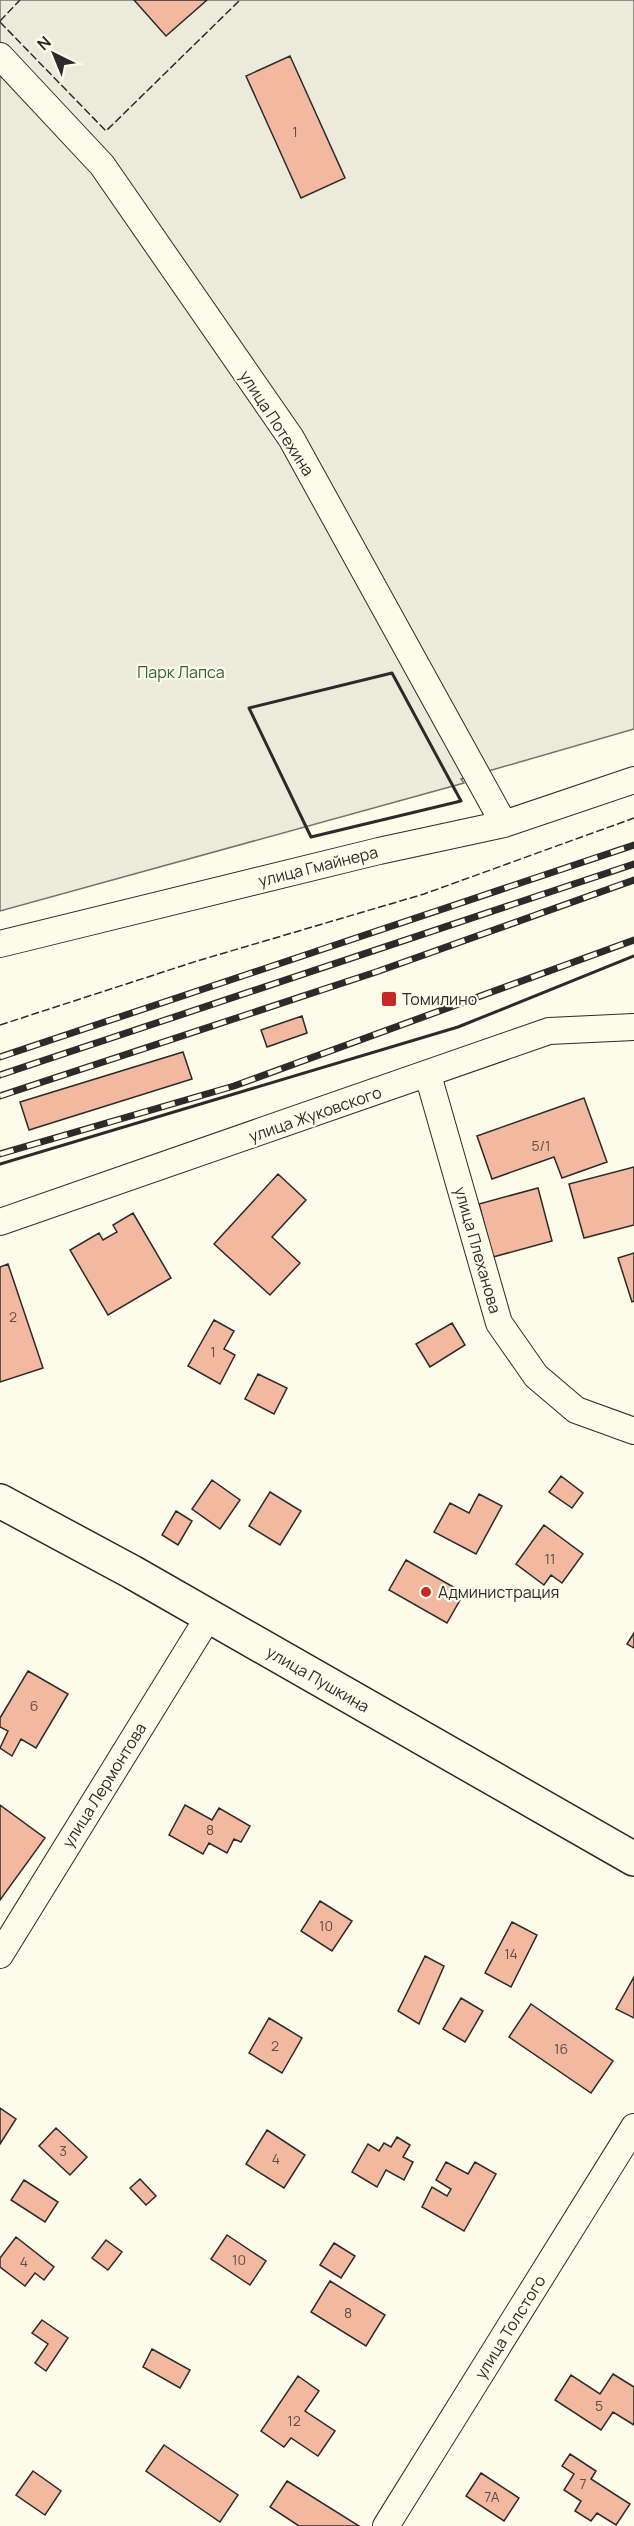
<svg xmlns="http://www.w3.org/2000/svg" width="634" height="2526" font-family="Manrope,sans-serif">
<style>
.green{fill:#ecebdb;stroke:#74746e;stroke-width:1.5}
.building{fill:#f2b8a0;stroke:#2b2b2b;stroke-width:1.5}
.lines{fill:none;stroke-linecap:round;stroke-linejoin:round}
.minor-casing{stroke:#2b2b2b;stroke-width:28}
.major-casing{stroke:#2b2b2b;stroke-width:36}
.minor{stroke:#fdfbea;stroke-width:26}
.major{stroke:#fdfbea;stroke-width:33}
.rail-casing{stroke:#2b2b2b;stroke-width:7}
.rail{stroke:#fdfbea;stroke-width:4.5;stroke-dasharray:14;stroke-linecap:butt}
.fence{stroke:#2b2b2b;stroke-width:1.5;stroke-dasharray:8 3;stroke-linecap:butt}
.wall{stroke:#2b2b2b;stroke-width:3}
.poi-dot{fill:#c62828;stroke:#fdfbea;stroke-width:2}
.labels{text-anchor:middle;stroke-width:4.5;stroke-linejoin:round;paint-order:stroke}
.number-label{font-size:14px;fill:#5d4e48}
.street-label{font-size:16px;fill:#2b2b2b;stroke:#fdfbea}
.park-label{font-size:16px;fill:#34623c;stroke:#fdfbea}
.poi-label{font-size:16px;fill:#2b2b2b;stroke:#fdfbea;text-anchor:start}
</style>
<rect width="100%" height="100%" fill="#fdfbea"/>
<!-- green -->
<path class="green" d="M 0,0 L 634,0 L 634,729 L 461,779 L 464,783 L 0,911 Z"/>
<!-- building -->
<path class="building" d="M 134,0 L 207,0 L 166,36 Z
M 290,56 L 345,178 L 301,198 L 246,76 Z
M 302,1016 L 307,1033 L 267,1047 L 261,1030 Z
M 183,1052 L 192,1079 L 29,1130 L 20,1102 Z
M 584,1098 L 607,1162 L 562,1178 L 554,1157 L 492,1179 L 477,1136 Z
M 634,1167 L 634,1225 L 584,1238 L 569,1184 Z
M 278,1174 L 306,1200 L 272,1237 L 300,1263 L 270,1295 L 214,1244 Z
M 538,1188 L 552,1241 L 493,1257 L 479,1204 Z
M 133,1213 L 171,1278 L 108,1315 L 70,1250 L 99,1233 L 103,1240 L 117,1232 L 113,1225 Z
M 634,1253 L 634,1301 L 632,1302 L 618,1258 Z
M 8,1264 L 43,1368 L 0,1382 L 0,1267 Z
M 214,1320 L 234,1331 L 224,1349 L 235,1355 L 220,1384 L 188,1366 Z
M 452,1323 L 465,1345 L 430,1367 L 416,1344 Z
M 258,1374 L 287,1388 L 274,1414 L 245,1399 Z
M 561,1476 L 583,1493 L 572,1508 L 549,1492 Z
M 212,1480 L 240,1500 L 220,1529 L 192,1509 Z
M 270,1492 L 301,1511 L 280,1545 L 249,1526 Z
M 479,1494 L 502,1506 L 476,1554 L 434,1532 L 450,1503 L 469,1513 Z
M 176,1511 L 192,1521 L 178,1545 L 162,1535 Z
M 544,1525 L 583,1554 L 562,1583 L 551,1575 L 544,1585 L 516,1564 Z
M 406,1560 L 464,1593 L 447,1623 L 389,1590 Z
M 634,1633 L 634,1648 L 627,1644 Z
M 28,1671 L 68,1694 L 36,1748 L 21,1739 L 12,1756 L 0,1748 L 8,1731 L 0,1727 L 0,1718 Z
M 0,1805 L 45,1838 L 0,1900 Z
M 185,1805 L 212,1820 L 219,1808 L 250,1826 L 241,1842 L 234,1839 L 227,1853 L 209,1843 L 203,1854 L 169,1835 Z
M 320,1901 L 352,1921 L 332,1951 L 301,1931 Z
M 512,1922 L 537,1935 L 511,1987 L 485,1973 Z
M 425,1956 L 444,1966 L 419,2024 L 398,2011 Z
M 634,1977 L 634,2018 L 616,2009 Z
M 461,1998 L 483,2011 L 465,2042 L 443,2029 Z
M 531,2004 L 613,2061 L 591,2093 L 509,2037 Z
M 269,2018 L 302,2038 L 282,2073 L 249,2053 Z
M 0,2108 L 16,2119 L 0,2144 Z
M 56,2128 L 87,2157 L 70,2175 L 39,2146 Z
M 267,2130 L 305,2155 L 284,2188 L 246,2164 Z
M 397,2137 L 410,2145 L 403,2157 L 413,2162 L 404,2180 L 386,2170 L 377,2187 L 352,2172 L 368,2144 L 379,2151 L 384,2143 L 391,2147 Z
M 446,2162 L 468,2174 L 475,2162 L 496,2174 L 464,2231 L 422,2207 L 432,2187 L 447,2196 L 451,2189 L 436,2180 Z
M 140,2179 L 156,2196 L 146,2205 L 130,2188 Z
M 24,2180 L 58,2202 L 45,2222 L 11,2200 Z
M 227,2235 L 266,2261 L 250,2285 L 211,2259 Z
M 16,2237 L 54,2267 L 44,2280 L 35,2273 L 25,2286 L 0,2267 L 0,2258 Z
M 106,2240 L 122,2252 L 108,2270 L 92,2258 Z
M 334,2243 L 355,2256 L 341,2278 L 320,2265 Z
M 330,2281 L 385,2315 L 366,2346 L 311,2312 Z
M 42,2320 L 68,2338 L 46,2371 L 35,2363 L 48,2344 L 32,2333 Z
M 152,2349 L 190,2370 L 180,2388 L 143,2367 Z
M 613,2374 L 634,2387 L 634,2425 L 613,2412 L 601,2430 L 555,2400 L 571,2375 L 600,2394 Z
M 298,2376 L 319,2391 L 305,2411 L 335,2431 L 318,2456 L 291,2438 L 284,2447 L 261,2431 Z
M 164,2445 L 238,2495 L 220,2522 L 146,2471 Z
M 570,2454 L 596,2471 L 591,2479 L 630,2504 L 616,2525 L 597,2513 L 591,2521 L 575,2511 L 581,2501 L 564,2490 L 574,2474 L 562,2466 Z
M 33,2471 L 61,2491 L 45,2515 L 16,2495 Z
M 481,2473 L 519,2498 L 504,2521 L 466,2496 Z
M 287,2481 L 359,2526 L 299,2526 L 270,2507 Z"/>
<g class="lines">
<defs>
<path id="minor" d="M 0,56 L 102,165 L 291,438 L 504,824
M 0,944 L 379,851 L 504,824 L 634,780
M 428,1075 L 499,1323 L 536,1376 L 576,1410 L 634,1431
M 0,1222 L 549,1031 L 634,1027
M 0,1955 L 209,1616
M 386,2526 L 634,2127"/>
<path id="major" d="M 0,1501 L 132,1572 L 634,1859"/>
</defs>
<!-- minor casing -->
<use href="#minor" class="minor-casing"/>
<!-- major casing -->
<use href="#major" class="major-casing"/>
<!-- minor -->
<use href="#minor" class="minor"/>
<!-- major -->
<use href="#major" class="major"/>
<defs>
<path id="rail" d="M 0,1057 L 634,845
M 0,1075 L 634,864
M 0,1096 L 379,971 L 634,880
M 0,1154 L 234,1086 L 634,940"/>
</defs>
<!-- rail casing -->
<use href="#rail" class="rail-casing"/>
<!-- rail -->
<use href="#rail" class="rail"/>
<!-- fence -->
<path class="fence" d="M 0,21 L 20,0
M 0,22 L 106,131 L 240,0
M 0,1025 L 197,961 L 424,894 L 634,818"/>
<!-- wall -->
<path class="wall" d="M 392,673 L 461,801 L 311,837 L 249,708 Z
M 0,1164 L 458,1027 L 634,956"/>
</g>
<!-- markers -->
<g class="poi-dot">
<rect x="381" y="991" width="16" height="16" rx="3"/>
<circle cx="426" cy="1592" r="6"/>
</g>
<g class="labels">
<!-- number labels -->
<g class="number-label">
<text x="295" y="137">1</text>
<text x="541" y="1151">5/1</text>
<text x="13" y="1322">2</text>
<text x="213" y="1357">1</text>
<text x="550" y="1564">11</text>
<text x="34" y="1711">6</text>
<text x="210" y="1835">8</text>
<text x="326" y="1931">10</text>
<text x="511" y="1959">14</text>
<text x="275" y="2051">2</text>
<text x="561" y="2054">16</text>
<text x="63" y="2156">3</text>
<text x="276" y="2164">4</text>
<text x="239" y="2265">10</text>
<text x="24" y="2267">4</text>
<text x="348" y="2318">8</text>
<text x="599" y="2411">5</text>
<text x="294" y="2426">12</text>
<text x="583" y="2489">7</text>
<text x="492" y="2502">7А</text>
</g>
<!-- street labels -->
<g class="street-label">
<text transform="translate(277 423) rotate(57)" y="6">улица Потехина</text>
<text transform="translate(318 866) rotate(-14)" y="6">улица Гмайнера</text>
<text transform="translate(315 1114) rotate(-19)" y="6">улица Жуковского</text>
<text transform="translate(478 1250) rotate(74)" y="6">улица Плеханова</text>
<text transform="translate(318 1679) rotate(30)" y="6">улица Пушкина</text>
<text transform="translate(104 1785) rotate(-58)" y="6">улица Лермонтова</text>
<text transform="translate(510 2327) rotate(-58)" y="6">улица Толстого</text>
</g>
<!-- park labels -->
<g class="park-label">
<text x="181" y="678">Парк Лапса</text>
</g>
<!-- poi labels -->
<g class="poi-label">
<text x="402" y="1005">Томилино</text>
<text x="438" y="1598">Администрация</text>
</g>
</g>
<!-- north arrow -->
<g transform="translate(54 54) rotate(317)" stroke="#fdfbea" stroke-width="4.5" paint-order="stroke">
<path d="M0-4.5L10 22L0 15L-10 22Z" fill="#2b2b2b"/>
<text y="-9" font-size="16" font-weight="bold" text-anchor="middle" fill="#2b2b2b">N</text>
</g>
</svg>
